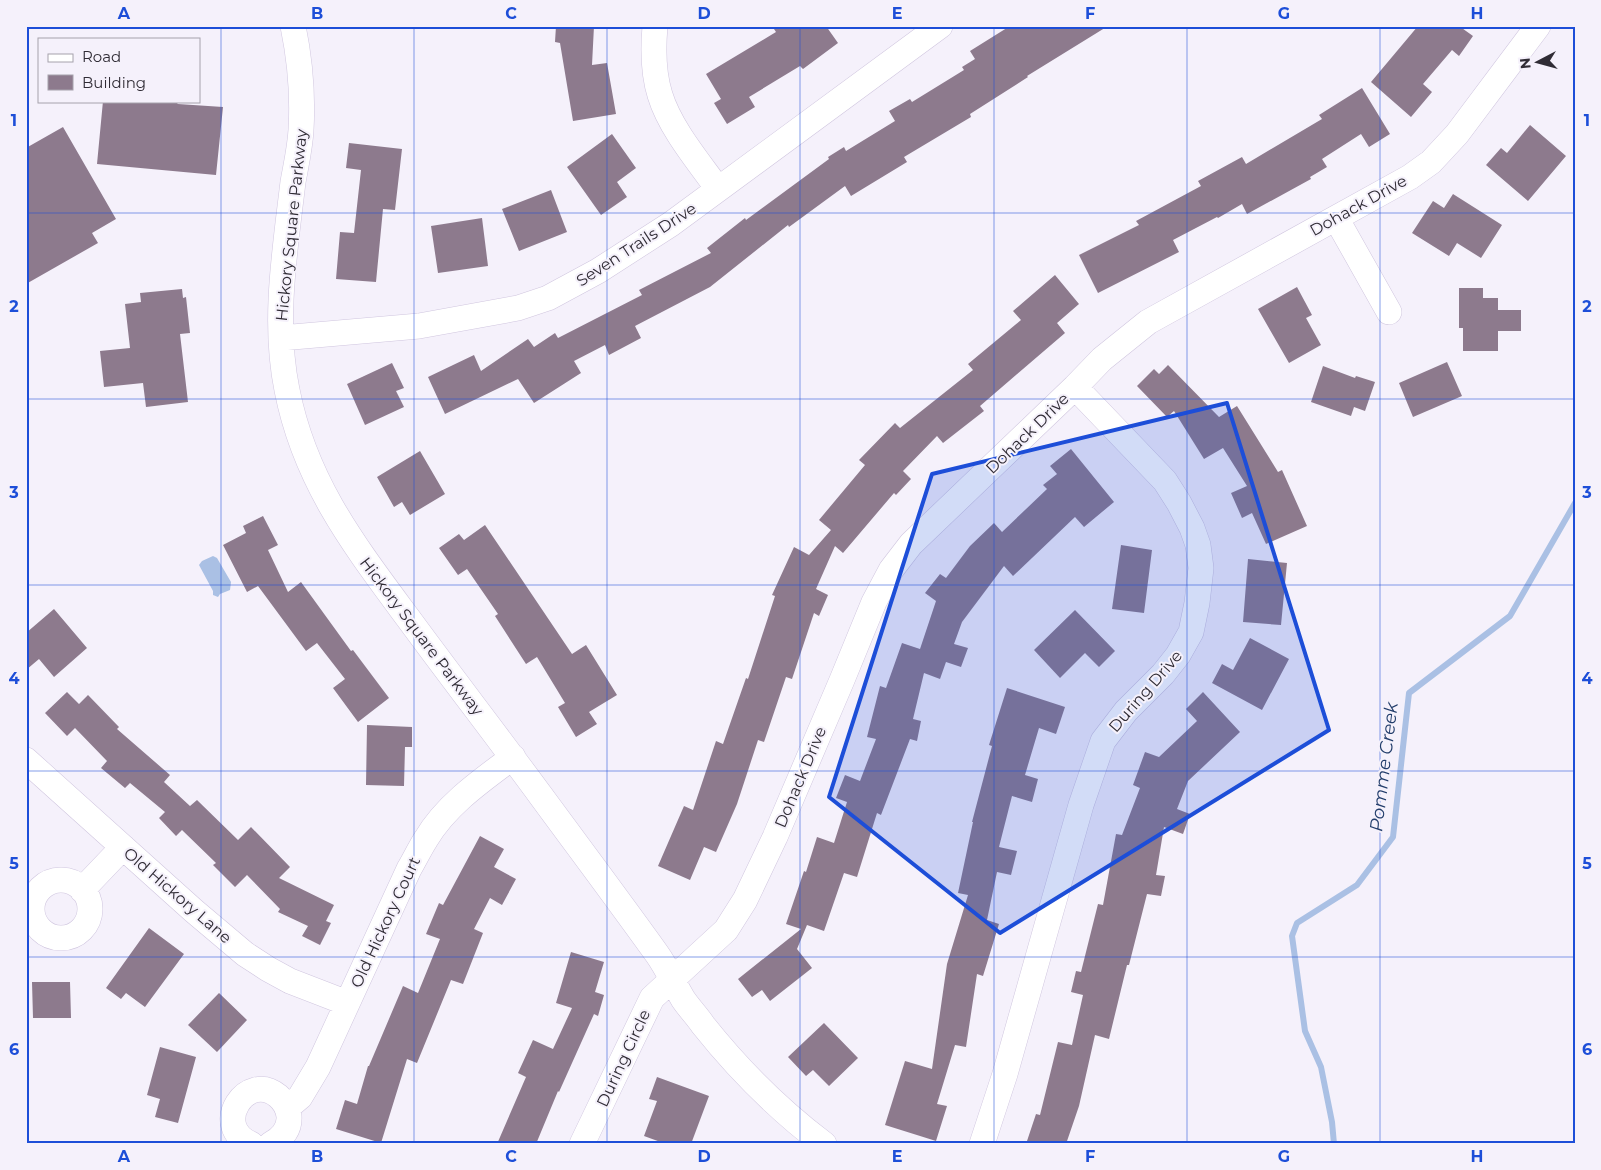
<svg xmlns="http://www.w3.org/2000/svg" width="1601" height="1170" font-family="Montserrat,sans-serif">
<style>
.water{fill:#aac0e4}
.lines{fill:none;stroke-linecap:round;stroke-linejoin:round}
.stream{stroke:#aac0e4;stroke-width:6}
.building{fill:#8d7a8d}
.street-casing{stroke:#d0c6df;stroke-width:26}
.street{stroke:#fff;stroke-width:25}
.marked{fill:#1d4ed8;fill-opacity:0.2;stroke:#1d4ed8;stroke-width:4;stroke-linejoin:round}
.grid{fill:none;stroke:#1d4ed8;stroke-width:1;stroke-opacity:0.55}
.labels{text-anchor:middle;stroke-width:4;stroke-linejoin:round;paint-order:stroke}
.street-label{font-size:16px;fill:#302c35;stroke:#f5f1fb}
.water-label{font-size:18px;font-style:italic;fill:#223d6b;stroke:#f5f1fb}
.neatline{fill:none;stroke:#1d4ed8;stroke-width:2}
.grid-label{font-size:16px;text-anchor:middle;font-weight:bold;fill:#1d4ed8}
</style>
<rect width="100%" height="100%" fill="#f5f1fb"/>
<!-- water -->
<path class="water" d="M 213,556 L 217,558 L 231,582 L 230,590 L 220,594 L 218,597 L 213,595 L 213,591 L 199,565 L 202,561 Z"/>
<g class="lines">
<!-- stream -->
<path class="stream" d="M 1334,1144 L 1332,1122 L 1321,1067 L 1305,1031 L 1292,936 L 1297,923 L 1357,885 L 1393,837 L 1409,693 L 1510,616 L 1575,503"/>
</g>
<!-- building -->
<path class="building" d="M 556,26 L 594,26 L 592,65 L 607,63 L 616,114 L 573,121 L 560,43 L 555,42 Z
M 772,26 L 826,26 L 838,43 L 803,69 L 800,66 L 749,97 L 755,107 L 727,124 L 714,103 L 721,99 L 706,74 L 776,32 Z
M 1010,26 L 1108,26 L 1027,76 L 1028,77 L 970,114 L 971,117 L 904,157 L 907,162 L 851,196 L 845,186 L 789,227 L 788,225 L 710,287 L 635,326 L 641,338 L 609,355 L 605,345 L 574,361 L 581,373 L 534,403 L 518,379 L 445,414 L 428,377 L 474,355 L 481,371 L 528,339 L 534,347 L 555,333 L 558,338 L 642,295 L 639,290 L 711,253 L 707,248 L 745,218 L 746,220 L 829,159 L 828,157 L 844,147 L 846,151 L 895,121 L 889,111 L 910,99 L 912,102 L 964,70 L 962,67 L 975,59 L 970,51 Z
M 1418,26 L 1459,26 L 1473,36 L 1459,56 L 1452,50 L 1423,84 L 1432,92 L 1411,117 L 1371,82 Z
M 1362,88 L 1390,134 L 1369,147 L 1361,134 L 1322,159 L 1327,167 L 1310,177 L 1311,179 L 1247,214 L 1242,204 L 1218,218 L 1217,217 L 1173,240 L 1179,252 L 1098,293 L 1079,255 L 1139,225 L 1136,221 L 1201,186 L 1198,181 L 1242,157 L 1246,164 L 1322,119 L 1319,115 Z
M 103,101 L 175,101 L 178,104 L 223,107 L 216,175 L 97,164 Z
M 1530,125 L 1566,156 L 1528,201 L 1486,165 L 1501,148 L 1507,153 Z
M 63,127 L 116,219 L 92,233 L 98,243 L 26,284 L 26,148 Z
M 612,134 L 636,168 L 617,182 L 627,197 L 601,215 L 567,167 Z
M 349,143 L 402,149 L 395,210 L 383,209 L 376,282 L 336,279 L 340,232 L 354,233 L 361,170 L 346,168 Z
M 551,190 L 567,232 L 519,251 L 502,209 Z
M 1453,194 L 1502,225 L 1481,258 L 1457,243 L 1449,256 L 1412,233 L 1433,201 L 1444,208 Z
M 482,218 L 488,266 L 438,273 L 431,226 Z
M 1055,275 L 1079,304 L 1057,323 L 1065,333 L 980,406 L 984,411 L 943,443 L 937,436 L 903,471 L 911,479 L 896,495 L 894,493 L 843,553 L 835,546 L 816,589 L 828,595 L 819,616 L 814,613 L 792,679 L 786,677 L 764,742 L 758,740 L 737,804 L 716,852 L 704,847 L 690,880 L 658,866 L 684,806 L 693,810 L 716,741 L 723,744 L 746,678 L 748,679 L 775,596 L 772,595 L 794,547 L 809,555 L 831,530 L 819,520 L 865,465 L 859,460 L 895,423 L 900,428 L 973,370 L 968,364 L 1021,320 L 1013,311 Z
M 1297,287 L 1312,315 L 1306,318 L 1321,345 L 1289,363 L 1258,309 Z
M 1459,288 L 1483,288 L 1483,298 L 1498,298 L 1498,310 L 1521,310 L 1521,331 L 1498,331 L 1498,351 L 1463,351 L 1463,328 L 1459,328 Z
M 182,289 L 183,298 L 186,297 L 190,333 L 180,334 L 188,402 L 146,407 L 143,383 L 104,387 L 100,351 L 130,348 L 125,304 L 141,302 L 140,293 Z
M 1447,362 L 1462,396 L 1413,417 L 1399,383 Z
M 392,363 L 404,388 L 396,391 L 404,407 L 365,425 L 347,384 Z
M 1168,365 L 1219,417 L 1237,406 L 1278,472 L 1282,470 L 1307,526 L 1266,544 L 1252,513 L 1242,518 L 1231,493 L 1247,486 L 1223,448 L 1204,459 L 1174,411 L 1167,417 L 1137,386 L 1154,369 L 1159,374 Z
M 1323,366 L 1355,378 L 1356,376 L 1375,382 L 1365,411 L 1354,407 L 1351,416 L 1311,402 Z
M 1071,449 L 1114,502 L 1084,527 L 1075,517 L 1013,576 L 1004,566 L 962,622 L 954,644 L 968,648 L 961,667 L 946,662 L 940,679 L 924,673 L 913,719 L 921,721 L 917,741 L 910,739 L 881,815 L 877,813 L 857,877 L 844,873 L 824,931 L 807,925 L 797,949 L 812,968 L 770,1001 L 762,990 L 752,997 L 738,979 L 801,929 L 786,924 L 804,871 L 806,872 L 817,837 L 834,843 L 847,802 L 836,798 L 845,775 L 860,781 L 876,739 L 867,737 L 880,686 L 886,688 L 902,643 L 920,649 L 936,601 L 925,593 L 940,574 L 946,578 L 970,546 L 994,523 L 1002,532 L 1047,489 L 1043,485 L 1057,474 L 1050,466 Z
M 420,451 L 445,494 L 410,515 L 402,502 L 394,507 L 377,477 Z
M 263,516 L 278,545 L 268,550 L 288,592 L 301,582 L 351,651 L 353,650 L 389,698 L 358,722 L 333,688 L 345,679 L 317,643 L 306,651 L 258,586 L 247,592 L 223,545 L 246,533 L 243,526 Z
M 485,525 L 572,654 L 586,645 L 617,695 L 589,712 L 597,724 L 576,737 L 558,707 L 565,703 L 537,657 L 526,664 L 495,616 L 498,614 L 467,569 L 458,575 L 439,548 L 459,534 L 464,540 Z
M 1121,545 L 1152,550 L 1144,613 L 1112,609 Z
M 1248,559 L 1287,563 L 1281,625 L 1243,622 Z
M 54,609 L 87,648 L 54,677 L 39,659 L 26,670 L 26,633 Z
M 1075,610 L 1115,651 L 1099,667 L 1085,653 L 1060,678 L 1034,650 Z
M 1250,638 L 1289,659 L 1262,710 L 1212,683 L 1222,664 L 1233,670 Z
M 1007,688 L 1065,707 L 1056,734 L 1039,728 L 1025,775 L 1038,779 L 1032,802 L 1012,796 L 999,847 L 1017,851 L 1011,875 L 997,872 L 987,920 L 999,924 L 983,976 L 977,974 L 966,1047 L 955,1045 L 937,1104 L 947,1106 L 936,1141 L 885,1125 L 905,1061 L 932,1069 L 947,964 L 968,895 L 958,893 L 973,822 L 972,822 L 992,746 L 989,745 Z
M 67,692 L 79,704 L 88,695 L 119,727 L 117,729 L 170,775 L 164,782 L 190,806 L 197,800 L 238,840 L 251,827 L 290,867 L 279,878 L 334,905 L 326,921 L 331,923 L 320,945 L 302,936 L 308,926 L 278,912 L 280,909 L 247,875 L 235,887 L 213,865 L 216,863 L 182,830 L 176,836 L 159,818 L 165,812 L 130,783 L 125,788 L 101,768 L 107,761 L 75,728 L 67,736 L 45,713 Z
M 1203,692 L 1240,732 L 1188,781 L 1177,809 L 1190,814 L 1183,834 L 1164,827 L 1156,875 L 1165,876 L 1161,896 L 1147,894 L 1129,965 L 1127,965 L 1109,1039 L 1095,1035 L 1079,1106 L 1066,1144 L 1026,1144 L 1036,1114 L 1040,1115 L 1058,1042 L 1072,1045 L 1083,995 L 1071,992 L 1076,971 L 1081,972 L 1098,904 L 1103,905 L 1116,834 L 1122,835 L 1140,788 L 1133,785 L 1145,752 L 1159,757 L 1197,721 L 1186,709 Z
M 367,725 L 412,727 L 412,747 L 405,747 L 404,786 L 366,785 Z
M 480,836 L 504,849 L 494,867 L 516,879 L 502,905 L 490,898 L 474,929 L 483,933 L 463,984 L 451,980 L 417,1063 L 407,1059 L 381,1143 L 336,1129 L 345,1100 L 357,1104 L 368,1066 L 369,1066 L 403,986 L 418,993 L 440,939 L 426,934 L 439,903 L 443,905 Z
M 149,928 L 184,954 L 145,1007 L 126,993 L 121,999 L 106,988 Z
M 571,952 L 604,962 L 595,992 L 604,995 L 598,1016 L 594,1014 L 559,1092 L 558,1091 L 536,1144 L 497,1144 L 526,1077 L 518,1073 L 533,1040 L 553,1049 L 572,1008 L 556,1003 Z
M 32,982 L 70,982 L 71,1018 L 33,1018 Z
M 219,993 L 247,1020 L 217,1052 L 188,1025 Z
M 824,1023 L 858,1058 L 829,1086 L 813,1070 L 806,1076 L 788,1057 Z
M 160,1047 L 196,1057 L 178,1123 L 155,1117 L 160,1099 L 147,1095 Z
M 657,1077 L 709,1096 L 691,1144 L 666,1144 L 644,1136 L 657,1101 L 649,1099 Z"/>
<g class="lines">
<defs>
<path id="street" d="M 293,26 C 300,60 303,96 301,130 C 300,148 296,165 293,182 C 285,250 273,322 287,390 C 305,482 354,545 408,618 C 452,678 497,736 541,796 C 580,849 619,901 657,954 C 667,968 674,984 683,999 C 689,1008 697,1016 703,1025 C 738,1069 779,1110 824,1144
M 655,26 C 653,49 653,73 660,95 C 670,128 698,161 718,189
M 1336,218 L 1389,312
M 281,338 L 419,326 L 518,308 L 548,298 L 598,271 L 671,224 L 940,26
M 26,760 L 194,911 L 245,954 L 268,969 L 290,981 L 347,1003
M32 909a29 29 0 1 1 58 0a29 29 0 1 1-58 0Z
M 82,890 L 123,847
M 287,1108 L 300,1097 L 318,1067 L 409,869 C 415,859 420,848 426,839 C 446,805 482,780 513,757
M 251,1144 C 210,1126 247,1070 278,1096 C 284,1101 288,1108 289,1116 C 290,1129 282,1138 271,1144
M 582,1144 L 652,998 L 726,930 L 745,900 L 775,837 L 842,680 L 874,602 L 891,570 L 911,544 L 1075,387 L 1102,359 L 1148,322 L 1410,177 L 1431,162 L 1457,134 L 1538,26
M 982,1144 L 1005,1074 L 1081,805 L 1103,741 L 1126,711 L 1163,674 L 1178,655 L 1191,632 L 1197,603 L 1201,568 L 1198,545 L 1192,528 L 1179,503 L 1165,481 L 1075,387"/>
</defs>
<!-- street casing -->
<use href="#street" class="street-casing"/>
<!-- street -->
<use href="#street" class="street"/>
</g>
<!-- marked area -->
<path class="marked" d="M 1227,403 L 1329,730 L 1000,933 L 829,797 L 932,474 Z"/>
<!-- grid -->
<path class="grid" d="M 221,26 L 221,1144M 414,26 L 414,1144M 607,26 L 607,1144M 800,26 L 800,1144M 994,26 L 994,1144M 1187,26 L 1187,1144M 1380,26 L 1380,1144M 26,213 L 1575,213M 26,399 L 1575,399M 26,585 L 1575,585M 26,771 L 1575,771M 26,957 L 1575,957"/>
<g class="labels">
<!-- street labels -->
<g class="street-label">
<text transform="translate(1358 205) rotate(-29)" y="6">Dohack Drive</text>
<text transform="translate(291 225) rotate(-84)" y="6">Hickory Square Parkway</text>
<text transform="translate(636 244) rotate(-33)" y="6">Seven Trails Drive</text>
<text transform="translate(1027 433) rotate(-44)" y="6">Dohack Drive</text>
<text transform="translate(422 636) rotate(53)" y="6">Hickory Square Parkway</text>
<text transform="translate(1145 691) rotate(-49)" y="6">During Drive</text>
<text transform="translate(800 777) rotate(-67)" y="6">Dohack Drive</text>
<text transform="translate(178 895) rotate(41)" y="6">Old Hickory Lane</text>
<text transform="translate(385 922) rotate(-65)" y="6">Old Hickory Court</text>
<text transform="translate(623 1058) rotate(-65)" y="6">During Circle</text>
</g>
<!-- water labels -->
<g class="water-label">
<text transform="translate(1384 767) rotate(-83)" y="6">Pomme Creek</text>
</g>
</g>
<!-- border -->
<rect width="1601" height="1170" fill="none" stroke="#f5f1fb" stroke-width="55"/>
<!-- legend -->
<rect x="38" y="38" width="162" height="65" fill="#f5f1fb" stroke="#a6a2ac"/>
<rect x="48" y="54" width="25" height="8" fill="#ffffff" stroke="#a6a2ac"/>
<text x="82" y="62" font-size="15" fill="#302c35">Road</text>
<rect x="48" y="75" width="25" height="15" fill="#8d7a8d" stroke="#a6a2ac"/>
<text x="82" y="88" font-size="15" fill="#302c35">Building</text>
<!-- north arrow -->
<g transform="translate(1538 62) rotate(264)" stroke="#f5f1fb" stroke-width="4" paint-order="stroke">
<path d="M0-4L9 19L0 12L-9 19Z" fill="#302c35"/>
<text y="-8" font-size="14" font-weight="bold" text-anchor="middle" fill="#302c35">N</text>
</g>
<rect x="28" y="28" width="1546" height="1114" class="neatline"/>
<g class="grid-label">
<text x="124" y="19">A</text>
<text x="317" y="19">B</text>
<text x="511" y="19">C</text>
<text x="704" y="19">D</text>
<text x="897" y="19">E</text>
<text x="1090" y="19">F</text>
<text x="1284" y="19">G</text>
<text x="1477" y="19">H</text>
<text x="14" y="126">1</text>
<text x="1587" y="126">1</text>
<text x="14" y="312">2</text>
<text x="1587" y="312">2</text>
<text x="14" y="498">3</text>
<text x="1587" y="498">3</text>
<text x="14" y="684">4</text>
<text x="1587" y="684">4</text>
<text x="14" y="869">5</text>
<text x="1587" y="869">5</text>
<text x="14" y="1055">6</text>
<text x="1587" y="1055">6</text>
<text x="124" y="1162">A</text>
<text x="317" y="1162">B</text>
<text x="511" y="1162">C</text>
<text x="704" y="1162">D</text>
<text x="897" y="1162">E</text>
<text x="1090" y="1162">F</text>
<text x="1284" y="1162">G</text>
<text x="1477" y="1162">H</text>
</g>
</svg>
